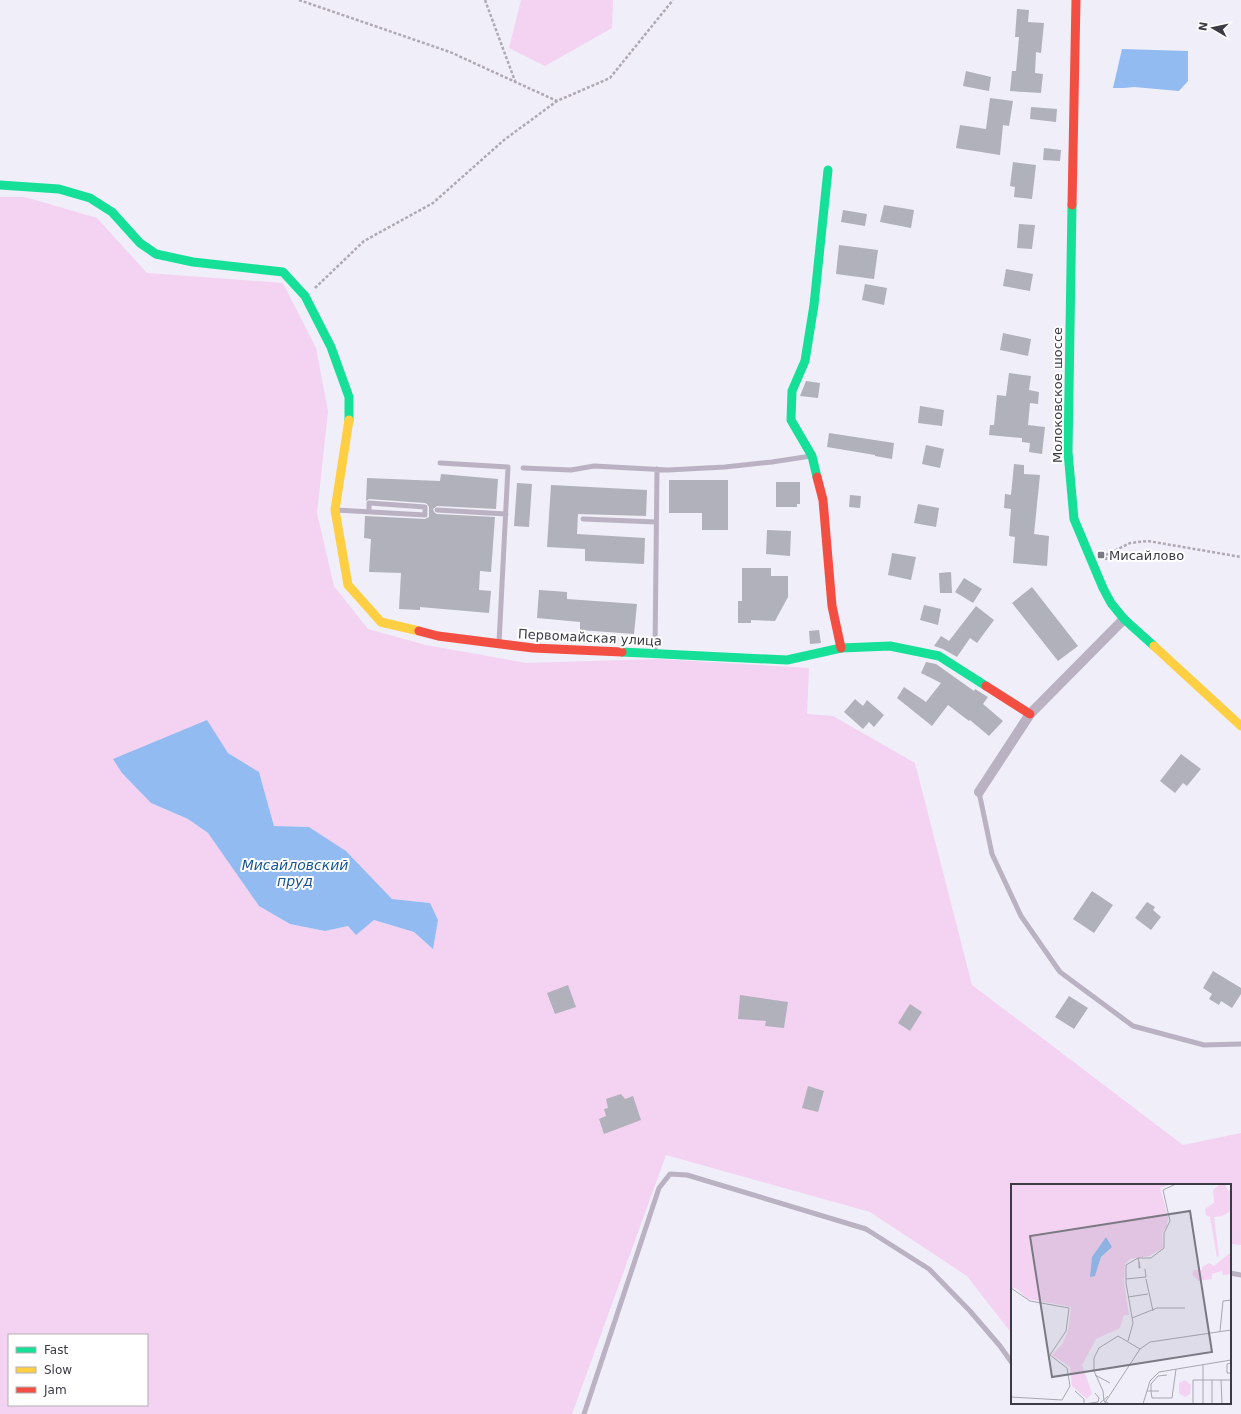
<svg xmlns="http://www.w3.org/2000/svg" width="1241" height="1414" font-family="'DejaVu Sans',sans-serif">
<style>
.green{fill:#f4d2f2;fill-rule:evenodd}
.water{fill:#92bcf1}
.building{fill:#b0b1ba}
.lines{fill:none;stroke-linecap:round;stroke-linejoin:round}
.path{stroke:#afa9b5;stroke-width:2.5;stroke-dasharray:3 2;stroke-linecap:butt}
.lane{stroke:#bab2c2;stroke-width:5}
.street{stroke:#bab2c2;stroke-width:10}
.fast{stroke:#16e098;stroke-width:9}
.slow{stroke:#ffcf43;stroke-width:9}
.jam{stroke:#f24e42;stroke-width:9}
.poi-dot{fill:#7b7983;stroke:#fff;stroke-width:1.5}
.labels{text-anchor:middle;stroke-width:4;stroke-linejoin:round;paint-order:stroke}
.street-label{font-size:13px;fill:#3c3a44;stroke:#fff}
.poi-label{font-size:13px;fill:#3c3a44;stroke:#fff;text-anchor:start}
.water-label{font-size:14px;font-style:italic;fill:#175695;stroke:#fff}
.inset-road{fill:none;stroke:#a8a6b1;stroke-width:1}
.view{fill:#7b7983;fill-opacity:0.15;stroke:#7b7983;stroke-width:2}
.inset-edge{fill:none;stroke:#3c3a44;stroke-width:2}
</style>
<rect width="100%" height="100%" fill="#f0eef9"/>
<!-- green -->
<path class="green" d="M 521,0 L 613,0 L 612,28 L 545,66 L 509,48 Z
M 0,197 L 25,197 L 97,218 L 147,273 L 283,283 L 316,348 L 328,411 L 317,513 L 334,586 L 368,629 L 426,645 L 526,663 L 658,659 L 809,668 L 807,714 L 833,716 L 915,763 L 972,985 L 1183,1145 L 1241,1133 L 1241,1245 L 1230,1244 L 1230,1185 L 1012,1185 L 1012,1334 L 967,1276 L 870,1212 L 666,1155 L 572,1414 L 0,1414 ZM 207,721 L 228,753 L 259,772 L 274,826 L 309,827 L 346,851 L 392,899 L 430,903 L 432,948 L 414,932 L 374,920 L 325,931 L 290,924 L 259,906 L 208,833 L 188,819 L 151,803 ZM 9,1335 L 147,1335 L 147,1405 L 9,1405 Z"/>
<!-- water -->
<path class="water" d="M 1122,49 L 1188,51 L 1188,81 L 1179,91 L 1134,87 L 1124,88 L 1113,88 Z
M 207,720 L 228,753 L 259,772 L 274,826 L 309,827 L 346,851 L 392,899 L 430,903 L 438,920 L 433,949 L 414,932 L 374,920 L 356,935 L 348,926 L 325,931 L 290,924 L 259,906 L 208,833 L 188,819 L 151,803 L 122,773 L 113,759 Z"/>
<!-- building -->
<path class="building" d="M 1017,9 L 1029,10 L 1028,22 L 1044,23 L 1041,53 L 1036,52 L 1035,73 L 1043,74 L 1041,93 L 1010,91 L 1012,71 L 1016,71 L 1019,37 L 1015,37 Z
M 966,71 L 991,77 L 989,91 L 963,86 Z
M 990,98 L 1013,101 L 1009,126 L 1003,125 L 1000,155 L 956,148 L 960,125 L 986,129 Z
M 1031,107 L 1057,109 L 1056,122 L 1030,119 Z
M 1044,148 L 1061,150 L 1060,161 L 1043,160 Z
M 1013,162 L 1036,165 L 1032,199 L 1014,197 L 1015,187 L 1010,186 Z
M 884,205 L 914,210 L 911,228 L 880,222 Z
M 843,210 L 867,214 L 865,226 L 841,222 Z
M 1019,224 L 1035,225 L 1032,249 L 1017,248 Z
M 839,245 L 878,250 L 874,279 L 836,274 Z
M 1006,269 L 1033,274 L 1030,291 L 1003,286 Z
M 865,284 L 887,288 L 884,305 L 862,300 Z
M 1003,333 L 1031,339 L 1028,356 L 1000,350 Z
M 1009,373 L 1031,376 L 1029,390 L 1039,392 L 1038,404 L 1030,403 L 1028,425 L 1045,427 L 1042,454 L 1029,452 L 1030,443 L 1022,442 L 1022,438 L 989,435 L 990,425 L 994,425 L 997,395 L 1006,396 Z
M 806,381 L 820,383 L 818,398 L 800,396 Z
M 920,406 L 944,410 L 942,426 L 918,423 Z
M 829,433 L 894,443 L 892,459 L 875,456 L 875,455 L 827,447 Z
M 926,445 L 944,449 L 940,468 L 922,464 Z
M 1014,464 L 1024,465 L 1024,474 L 1040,475 L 1034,534 L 1049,536 L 1047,566 L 1013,563 L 1015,537 L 1009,536 L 1011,509 L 1004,508 L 1005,494 L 1011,495 Z
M 441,474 L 498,479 L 496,509 L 437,506 L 433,509 L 434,512 L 437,514 L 495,517 L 491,572 L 480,571 L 479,590 L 491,591 L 489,613 L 420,607 L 420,610 L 399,609 L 401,573 L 369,572 L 371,539 L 364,538 L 365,516 L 425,519 L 429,517 L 429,507 L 427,504 L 425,503 L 369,499 L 366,501 L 367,478 L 440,481 Z
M 669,480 L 728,480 L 728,530 L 702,530 L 702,513 L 669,513 Z
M 776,482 L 800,482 L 800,504 L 797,504 L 797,507 L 776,507 Z
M 517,483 L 532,484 L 529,527 L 514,526 Z
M 551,485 L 647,490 L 646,516 L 578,514 L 577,534 L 645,538 L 644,564 L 585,561 L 585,549 L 547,547 Z
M 850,495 L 861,496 L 860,508 L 849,507 Z
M 918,504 L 939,508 L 936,527 L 914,523 Z
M 767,530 L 791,531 L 790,556 L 766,554 Z
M 892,553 L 916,557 L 911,580 L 888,575 Z
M 742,568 L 771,568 L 771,576 L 788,576 L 788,597 L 775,621 L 751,620 L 751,623 L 738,623 L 738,601 L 742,601 Z
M 951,572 L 952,593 L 940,593 L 939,573 Z
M 964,578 L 982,589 L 973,603 L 955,592 Z
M 1032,587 L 1078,646 L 1058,661 L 1012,603 Z
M 539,590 L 567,592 L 567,599 L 637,604 L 634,634 L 580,630 L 580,622 L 537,618 Z
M 924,605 L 941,609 L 938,625 L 920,620 Z
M 976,606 L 994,620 L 977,643 L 970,638 L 957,657 L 943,649 L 934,646 L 941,636 L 949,641 Z
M 819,630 L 821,643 L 810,644 L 809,631 Z
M 926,662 L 936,664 L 974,691 L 975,689 L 988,697 L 983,704 L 1003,721 L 989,736 L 970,720 L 969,721 L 948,705 L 932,726 L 897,698 L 904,687 L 926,702 L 941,683 L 921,673 Z
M 855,699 L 863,706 L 867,700 L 884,715 L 874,727 L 869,722 L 863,729 L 844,712 Z
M 1181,754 L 1201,769 L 1187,786 L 1183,783 L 1175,793 L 1160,781 Z
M 1092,891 L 1113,905 L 1094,933 L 1073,919 Z
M 1147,902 L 1155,907 L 1153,910 L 1161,917 L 1151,930 L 1135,918 Z
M 1213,971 L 1241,988 L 1241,994 L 1232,1008 L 1221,1001 L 1219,1005 L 1209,999 L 1212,994 L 1203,988 Z
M 568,985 L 576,1007 L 555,1014 L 547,993 Z
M 740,995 L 788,1002 L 784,1028 L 765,1026 L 766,1021 L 738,1019 Z
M 1069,996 L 1088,1008 L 1074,1029 L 1055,1017 Z
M 910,1004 L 922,1012 L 910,1031 L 898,1023 Z
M 808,1086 L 824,1091 L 818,1112 L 802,1108 Z
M 621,1094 L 625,1099 L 633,1096 L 641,1120 L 604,1134 L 599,1119 L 606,1116 L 604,1109 L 608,1108 L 606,1099 Z"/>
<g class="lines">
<!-- path -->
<path class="path" d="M 299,0 L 450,52 L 557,101
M 485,0 L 515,81
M 315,288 L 364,241 L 433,203 L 504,140 L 557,101 L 610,78 L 673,0
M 1106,560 L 1106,555 L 1130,543 L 1148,541 L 1241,557"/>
<!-- lane -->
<path class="lane" d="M 440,463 L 508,467 L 499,643
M 523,468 L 571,470 L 594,466 L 668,470 L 725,467 L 772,462 L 811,456
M 336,510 L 425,515 L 425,507 L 369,503 L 369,512
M 437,510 L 506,514
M 583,519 L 656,522
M 655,652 L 657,469
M 979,792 L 992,854 L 1021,916 L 1060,972 L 1133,1026 L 1204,1045 L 1241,1044
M 1230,1273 L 1241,1275
M 584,1414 L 659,1188 L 670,1174 L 687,1175 L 866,1229 L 929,1269 L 970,1311 L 1000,1346 L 1012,1363"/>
<!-- street -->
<path class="street" d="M 979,792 L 1030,714 L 1124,619"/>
<!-- fast -->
<path class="fast" d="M 0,185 L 59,189 L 90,198 L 112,212 L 140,243 L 156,254 L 193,262 L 283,272 L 305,296 L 331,347 L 349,397 L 349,420
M 1072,205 L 1068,452 L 1074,519 L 1103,588 L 1111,603 L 1124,619 L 1154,646
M 817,477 L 812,456 L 791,420 L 792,391 L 805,361 L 814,305 L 828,170
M 622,652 L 787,660 L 841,648 L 890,646 L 939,656 L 986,686"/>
<!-- slow -->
<path class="slow" d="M 349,420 L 335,510 L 348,585 L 381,622 L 419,631
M 1154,646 L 1241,726"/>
<!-- jam -->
<path class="jam" d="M 1072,205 L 1076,0
M 817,477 L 823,500 L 832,606 L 841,648
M 419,631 L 438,636 L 533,648 L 622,652
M 986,686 L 1030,714"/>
</g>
<!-- markers -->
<rect class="poi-dot" x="1097" y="551" width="8" height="8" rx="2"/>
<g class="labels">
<!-- street labels -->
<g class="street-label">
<text transform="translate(1057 395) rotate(-90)" y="5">Молоковское шоссе</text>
<text transform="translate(590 637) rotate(3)" y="5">Первомайская улица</text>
</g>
<!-- poi labels -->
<g class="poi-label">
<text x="1109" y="560">Мисайлово</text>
</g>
<!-- water labels -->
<g class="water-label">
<text x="295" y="870">Мисайловский<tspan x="295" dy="16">пруд</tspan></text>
</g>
</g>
<!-- overview -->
<g transform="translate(1011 1184)">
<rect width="220" height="220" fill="#f0eef9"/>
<path d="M 0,0 L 160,0 L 149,4 L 157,33 L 156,42 L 151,49 L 152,64 L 138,72 L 119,75 L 114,80 L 113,99 L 118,131 L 113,131 L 109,144 L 85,155 L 71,181 L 81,209 L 76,215 L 61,202 L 59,183 L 41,171 L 52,159 L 57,147 L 60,123 L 17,115 L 6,105 L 0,103 ZM 91,59 L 98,66 L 90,73 L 84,92 L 81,91 L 80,84 L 81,73 ZM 209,0 L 214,0 L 217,7 L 220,6 L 220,27 L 211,32 L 203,33 L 208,72 L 206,73 L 199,33 L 195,31 L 194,25 L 203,19 L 202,6 ZM 220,68 L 220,90 L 212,91 L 211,87 L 201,90 L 201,95 L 187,97 L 181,90 L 183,86 L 191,86 L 191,83 L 198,79 L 203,82 ZM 174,196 L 180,201 L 179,210 L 174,213 L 168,209 L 168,197 L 169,199 Z" fill="#f4d2f2" fill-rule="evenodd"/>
<path d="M 95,53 L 101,63 L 90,73 L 84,92 L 79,93 L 81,73 Z" fill="#92bcf1"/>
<path class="inset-road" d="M 127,74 L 128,78 L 128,84 L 129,84 L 128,78M 115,95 L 135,93 L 134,85M 135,95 L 142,127M 0,104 L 19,117 L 58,124 L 55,147 L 39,171 L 56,184 L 59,202 L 51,216 L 0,213M 117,113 L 137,110M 121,134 L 146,124 L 174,124M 209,147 L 212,117 L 220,116M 117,157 L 122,139 L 115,99 L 115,81 L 127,74 L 140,74 L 153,64 L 153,49 L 159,37 L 152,6 L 165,0M 220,179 L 216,180 L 216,189 L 220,189M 192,181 L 192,220M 84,191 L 99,199M 201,196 L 201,220M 210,196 L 211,220M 64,207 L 73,215 L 73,219M 136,207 L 140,207 L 141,214 L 161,214 L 165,185M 148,207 L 140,207 L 140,200 L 147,192 L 156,191M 73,220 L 87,218 L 88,214 L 84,209M 88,220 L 97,212M 93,220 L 129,165 L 139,158 L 220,146M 99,220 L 93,217 L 92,207 L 83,187 L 83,174 L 88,164 L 107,152 L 129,165M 132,220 L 139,197 L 148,188 L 220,176M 182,220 L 182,196 L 220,196"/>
<path class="view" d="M 179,27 L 201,168 L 41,193 L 19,52 Z"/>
<rect width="220" height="220" class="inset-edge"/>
</g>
<!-- legend -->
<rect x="8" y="1334" width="140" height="72" fill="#ffffff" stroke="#b1b0b4"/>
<rect x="16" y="1347" width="20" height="6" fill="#16e098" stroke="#b1b0b4"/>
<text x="44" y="1354" font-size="12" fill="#3c3a44">Fast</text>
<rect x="16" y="1367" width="20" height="6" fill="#ffcf43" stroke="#b1b0b4"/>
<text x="44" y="1374" font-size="12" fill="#3c3a44">Slow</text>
<rect x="16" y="1387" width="20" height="6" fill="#f24e42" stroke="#b1b0b4"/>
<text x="44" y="1394" font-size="12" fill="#3c3a44">Jam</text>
<!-- north arrow -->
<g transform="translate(1213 28) rotate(279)" stroke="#ffffff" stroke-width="3" paint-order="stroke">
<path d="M0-3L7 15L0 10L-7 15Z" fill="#3c3a44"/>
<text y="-6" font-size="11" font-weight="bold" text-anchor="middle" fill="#3c3a44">N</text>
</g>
</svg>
